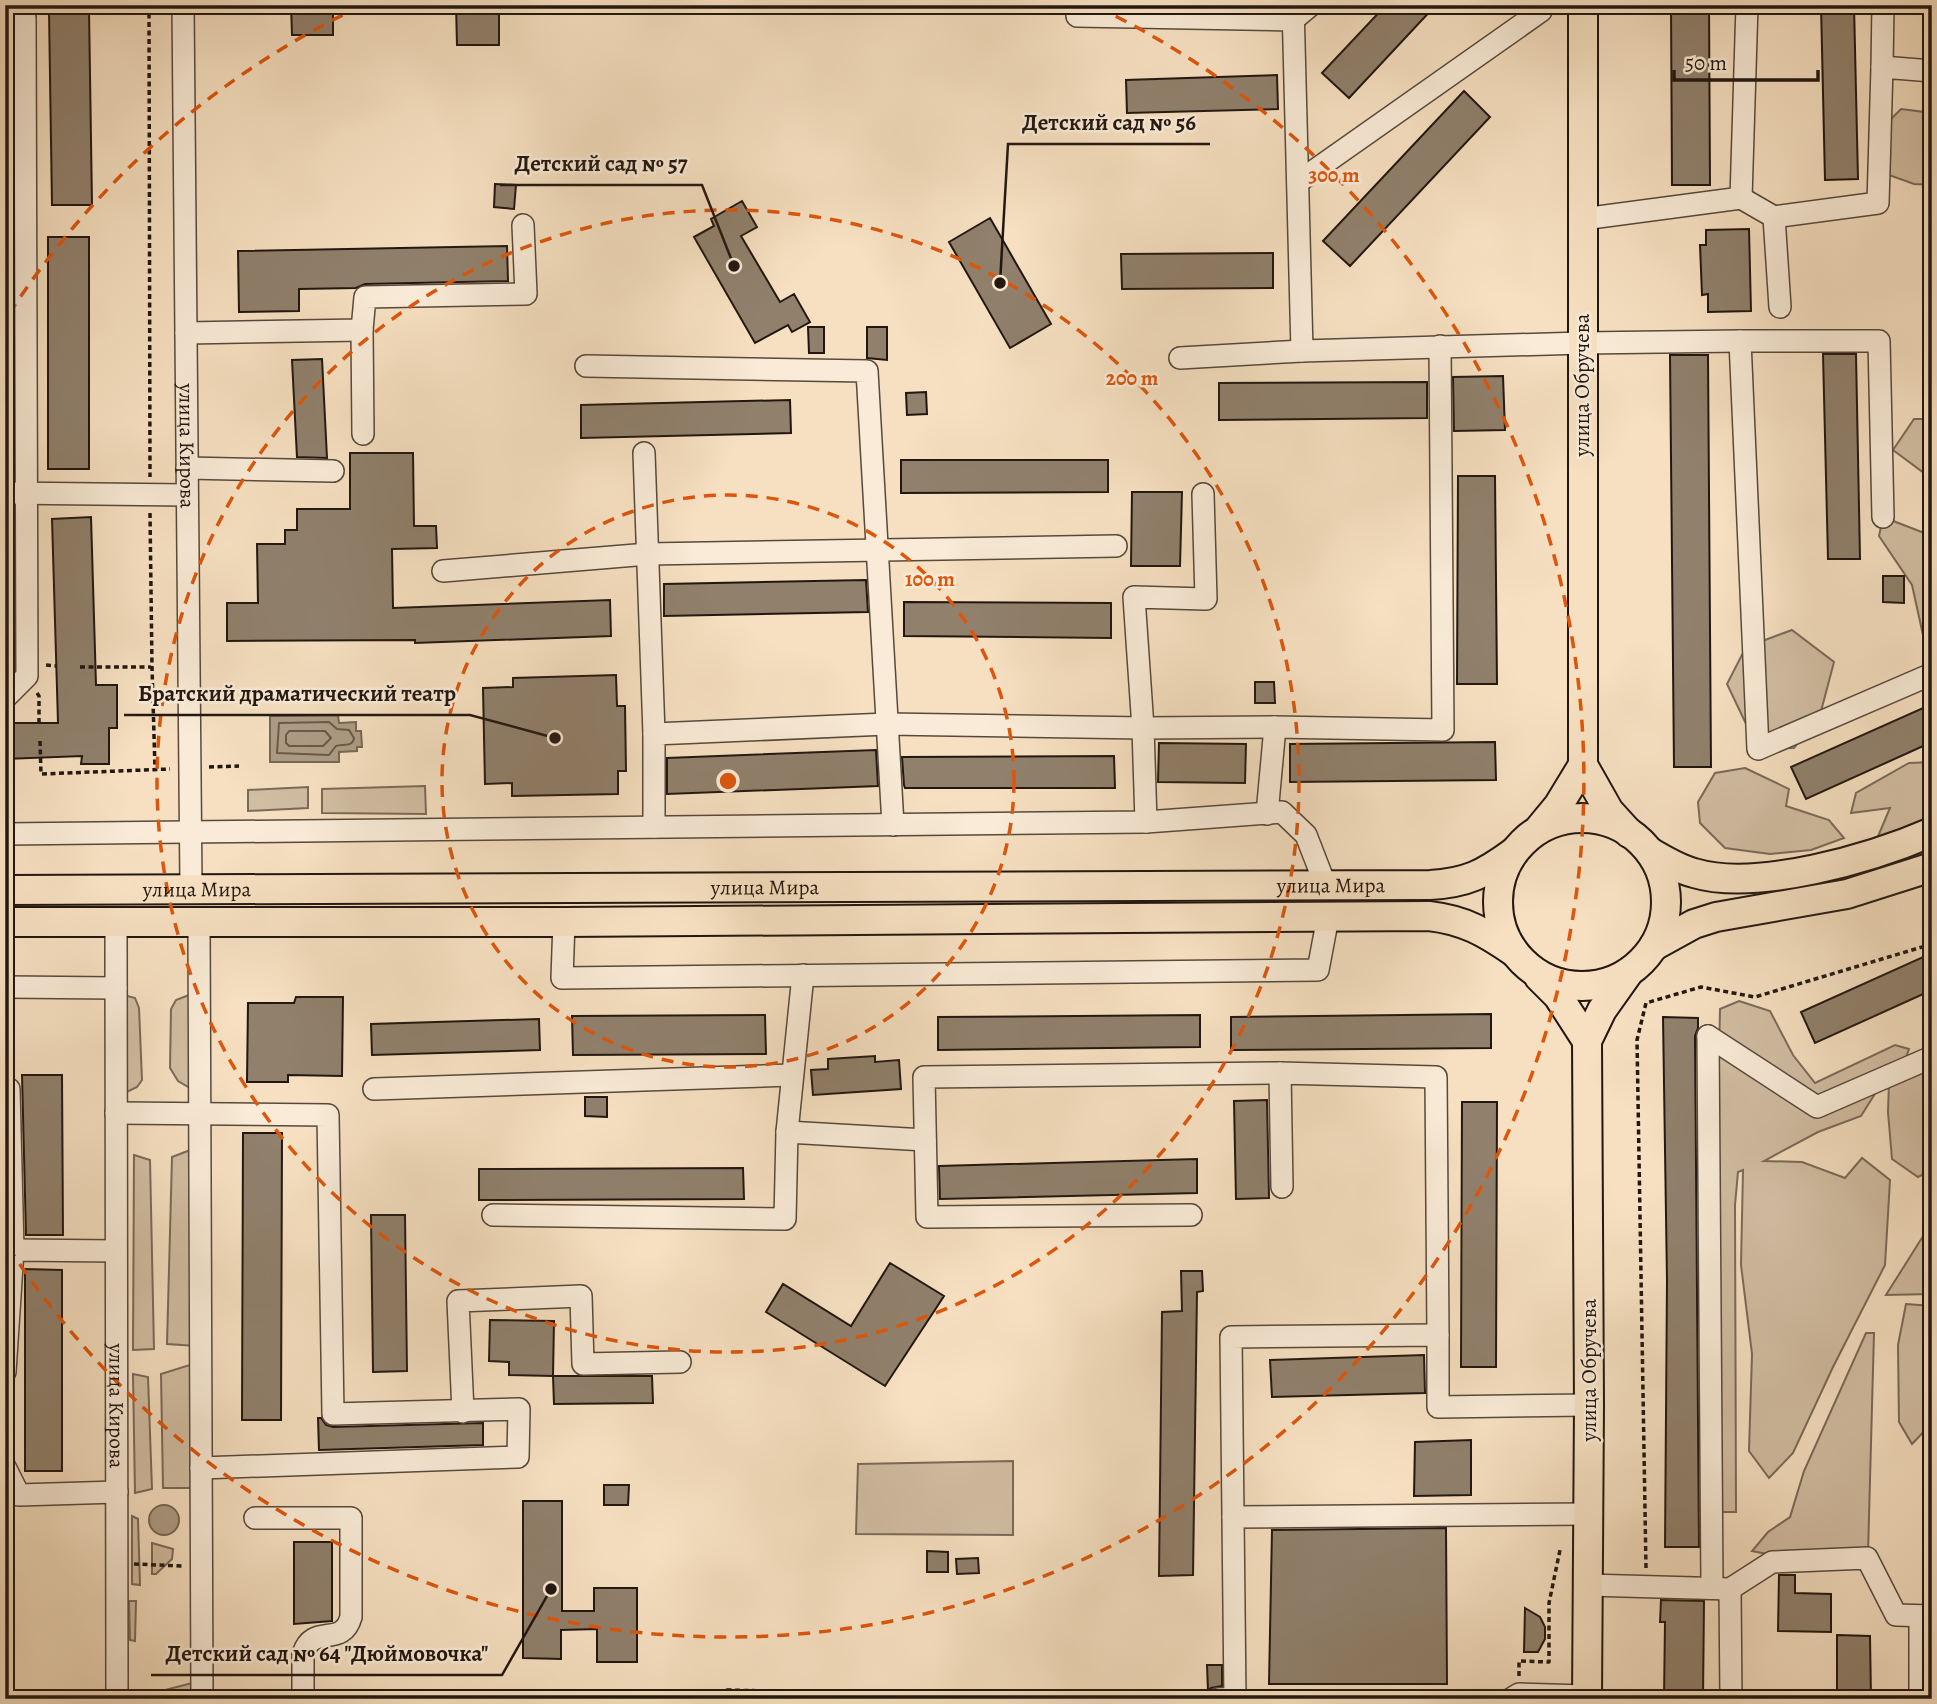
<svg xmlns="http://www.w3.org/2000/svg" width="1937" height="1704" font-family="Alegreya,serif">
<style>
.green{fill:#d2bea3;stroke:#7a6a5a;stroke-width:2}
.water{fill:#ae9c85;stroke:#766756;stroke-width:2}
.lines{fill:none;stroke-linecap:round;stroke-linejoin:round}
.shore{stroke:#685a4a;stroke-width:2}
.building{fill:#90806c;stroke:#221710;stroke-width:2}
.minor-casing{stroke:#57493c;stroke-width:24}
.major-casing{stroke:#221710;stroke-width:32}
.path{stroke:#221710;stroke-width:3.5;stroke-dasharray:5 3.5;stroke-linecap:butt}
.minor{stroke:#f9ebd7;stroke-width:21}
.major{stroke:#f6e0c1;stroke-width:28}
.ring{fill:none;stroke:#de560c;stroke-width:3.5;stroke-dasharray:12 9}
.labels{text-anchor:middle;stroke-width:5;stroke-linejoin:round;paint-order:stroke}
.street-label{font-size:21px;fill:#221710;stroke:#f9ebd7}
.centre{fill:#de560c;stroke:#f9ebd7;stroke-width:3.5}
.ring-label{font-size:21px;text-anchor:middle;font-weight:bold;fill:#de560c;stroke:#f9ebd7;stroke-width:5;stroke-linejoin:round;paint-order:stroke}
.leader{fill:none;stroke:#221710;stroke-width:2.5}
.callout-dot{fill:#221710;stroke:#f9ebd7;stroke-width:2.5}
.callout-label{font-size:23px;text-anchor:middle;font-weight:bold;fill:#221710;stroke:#f9ebd7;stroke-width:5;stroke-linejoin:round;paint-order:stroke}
</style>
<rect width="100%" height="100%" fill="#f6e0c1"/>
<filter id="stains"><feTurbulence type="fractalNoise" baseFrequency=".00286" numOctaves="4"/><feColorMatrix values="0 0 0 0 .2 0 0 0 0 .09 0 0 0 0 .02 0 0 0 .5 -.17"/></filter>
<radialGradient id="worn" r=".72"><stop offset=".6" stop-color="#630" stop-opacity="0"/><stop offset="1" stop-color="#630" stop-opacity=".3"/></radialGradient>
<!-- green -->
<path class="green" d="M 1901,109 L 1932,113 L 1932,185 L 1914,184 L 1889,175 L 1875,135 Z
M 1914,419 L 1932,419 L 1932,479 L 1893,450 Z
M 1883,517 L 1932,536 L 1932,636 L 1923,635 L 1912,585 L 1879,536 Z
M 1792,630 L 1834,662 L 1820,715 L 1794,748 L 1758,749 L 1727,684 L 1746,647 Z
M 1932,762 L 1932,823 L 1876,841 L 1890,808 L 1851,813 L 1856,793 L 1909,763 Z
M 1745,768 L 1789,789 L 1786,806 L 1829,820 L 1844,838 L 1811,850 L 1770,854 L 1725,848 L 1700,823 L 1698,802 L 1715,773 Z
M 425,786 L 426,814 L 322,813 L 322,789 Z
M 308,787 L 308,808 L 248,811 L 248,790 Z
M 124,995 L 135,998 L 139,1008 L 142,1080 L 137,1087 L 125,1093 Z
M 189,995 L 190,1088 L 178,1081 L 170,1068 L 171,1009 L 176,1000 Z
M 1739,1001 L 1770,1011 L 1793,1055 L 1815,1083 L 1895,1045 L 1909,1049 L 1904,1063 L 1883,1081 L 1861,1116 L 1818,1132 L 1764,1161 L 1802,1162 L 1845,1178 L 1862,1158 L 1890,1180 L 1885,1265 L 1833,1367 L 1793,1453 L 1769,1478 L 1749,1451 L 1752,1354 L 1741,1265 L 1743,1170 L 1738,1172 L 1735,1205 L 1736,1512 L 1706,1512 L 1712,1100 L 1719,1057 L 1720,1009 Z
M 1932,1067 L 1932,1170 L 1918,1177 L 1892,1159 L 1888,1112 L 1889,1083 Z
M 193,1149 L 196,1346 L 167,1344 L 172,1157 Z
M 134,1155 L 150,1160 L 154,1349 L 133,1350 Z
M 1925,1233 L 1932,1237 L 1932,1294 L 1886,1295 Z
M 1906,1304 L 1932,1306 L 1932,1423 L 1912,1444 L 1899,1422 L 1898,1345 Z
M 1866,1333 L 1874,1333 L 1868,1554 L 1788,1558 L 1752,1551 L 1768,1532 L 1790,1517 L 1804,1471 Z
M 196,1363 L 196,1488 L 163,1488 L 161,1374 Z
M 133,1374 L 148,1377 L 152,1489 L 135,1493 Z
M 1013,1461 L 1013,1535 L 856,1534 L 858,1464 Z
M 132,1516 L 138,1519 L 140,1585 L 132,1584 Z
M 152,1543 L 173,1549 L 172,1559 L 156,1574 L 152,1574 Z
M 129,1601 L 136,1601 L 135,1641 L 130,1640 Z
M 192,1683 L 192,1699 L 165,1699 L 165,1690 Z"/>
<!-- water -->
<path class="water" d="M 338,715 L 339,723 L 356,722 L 356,731 L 361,731 L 362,747 L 357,747 L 357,751 L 339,752 L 339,762 L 270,762 L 270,716 Z
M149 1520a15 15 0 1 1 30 0a15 15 0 1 1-30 0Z"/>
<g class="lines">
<!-- shore -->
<path class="shore" d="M 329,722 L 337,729 L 349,730 L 354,738 C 353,747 343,744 336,746 L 329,755 L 277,753 L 279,723 Z
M 289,731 L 325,731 L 331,738 L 323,746 L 289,746 L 286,743 L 286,735 Z"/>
</g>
<!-- building -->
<path class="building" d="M 291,5 L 333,5 L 333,35 L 292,35 Z
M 456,5 L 499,5 L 499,45 L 457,45 Z
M 1386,5 L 1436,5 L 1349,98 L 1322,73 Z
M 1671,5 L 1709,5 L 1710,185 L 1672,185 Z
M 1821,5 L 1854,5 L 1858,179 L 1825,180 Z
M 89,10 L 92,205 L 52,205 L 49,11 Z
M 1277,75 L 1278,109 L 1127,113 L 1126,80 Z
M 1464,91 L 1490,117 L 1350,266 L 1323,241 Z
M 495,184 L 516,185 L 514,209 L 494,207 Z
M 742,201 L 757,227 L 741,236 L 780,302 L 794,294 L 810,322 L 792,332 L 788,325 L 755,343 L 694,237 L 714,226 L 711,219 Z
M 990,218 L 1051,324 L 1010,348 L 949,242 Z
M 1749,229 L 1751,311 L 1708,312 L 1708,294 L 1702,295 L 1700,245 L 1706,245 L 1706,230 Z
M 48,237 L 89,237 L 89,469 L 48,469 Z
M 507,246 L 508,281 L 365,284 L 356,288 L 299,289 L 299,311 L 239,312 L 238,251 Z
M 1273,253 L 1273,288 L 1122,289 L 1121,254 Z
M 808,327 L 824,327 L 824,353 L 809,353 Z
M 867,327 L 887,327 L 887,360 L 867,358 Z
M 1823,354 L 1856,354 L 1860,559 L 1828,559 Z
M 1670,355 L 1708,355 L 1711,767 L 1674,767 Z
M 322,359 L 327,458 L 297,457 L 292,360 Z
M 1503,376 L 1505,430 L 1454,431 L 1453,377 Z
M 1427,382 L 1427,418 L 1219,420 L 1219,383 Z
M 926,392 L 927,414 L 907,415 L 906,393 Z
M 790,400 L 791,433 L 581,438 L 581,405 Z
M 350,453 L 413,453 L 414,526 L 436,526 L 437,548 L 392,549 L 393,608 L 610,600 L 611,636 L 415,643 L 415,640 L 227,641 L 227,603 L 258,603 L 257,544 L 285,544 L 285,530 L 297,530 L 297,509 L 350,509 Z
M 901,460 L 1108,460 L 1108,492 L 901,493 Z
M 1458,476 L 1495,476 L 1497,684 L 1457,684 Z
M 1132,492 L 1182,492 L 1180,566 L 1131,566 Z
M 91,517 L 96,685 L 117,685 L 117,728 L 109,728 L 109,764 L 81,764 L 82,756 L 5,759 L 5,723 L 58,723 L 52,519 Z
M 1883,576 L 1904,576 L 1904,603 L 1883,602 Z
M 866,580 L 868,612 L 664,616 L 664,584 Z
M 904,602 L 1111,603 L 1111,638 L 904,636 Z
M 616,675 L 617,706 L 625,706 L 626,771 L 618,771 L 618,794 L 512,796 L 512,783 L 485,784 L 483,688 L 513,687 L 513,678 Z
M 1255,682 L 1274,682 L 1275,703 L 1255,703 Z
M 1932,704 L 1932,742 L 1806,799 L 1791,767 Z
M 1495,742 L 1496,780 L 1290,782 L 1290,744 Z
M 1159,743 L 1246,744 L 1245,783 L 1158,782 Z
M 876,750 L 878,786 L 667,794 L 667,758 Z
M 1114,756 L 1115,788 L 905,788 L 904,785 L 902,757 Z
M 1932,953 L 1932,990 L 1815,1043 L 1801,1012 Z
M 296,997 L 343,997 L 342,1076 L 288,1075 L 288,1082 L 247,1082 L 248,1003 L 294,1003 Z
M 1491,1014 L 1491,1048 L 1231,1050 L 1231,1017 Z
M 765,1015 L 766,1054 L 573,1055 L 572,1016 Z
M 1200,1015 L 1200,1047 L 938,1050 L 938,1017 Z
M 1663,1017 L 1698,1018 L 1698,1028 L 1695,1036 L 1699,1547 L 1665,1547 L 1667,1281 Z
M 539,1019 L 540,1050 L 372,1055 L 371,1024 Z
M 875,1056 L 875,1062 L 899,1060 L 901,1089 L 813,1095 L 811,1070 L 828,1069 L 828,1059 Z
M 22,1075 L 62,1075 L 63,1235 L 26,1235 Z
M 585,1097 L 607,1097 L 607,1117 L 585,1116 Z
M 1267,1100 L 1269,1198 L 1236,1199 L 1234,1101 Z
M 1462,1102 L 1497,1102 L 1496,1367 L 1461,1367 Z
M 243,1133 L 282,1133 L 281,1420 L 242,1420 Z
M 1197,1159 L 1197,1193 L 940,1199 L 939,1166 Z
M 743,1168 L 744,1199 L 479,1200 L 479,1169 Z
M 371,1215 L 405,1215 L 407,1371 L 373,1372 Z
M 890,1263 L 944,1296 L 885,1386 L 766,1312 L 783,1284 L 851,1326 Z
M 25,1269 L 62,1270 L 62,1471 L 25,1471 Z
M 1181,1271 L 1202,1271 L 1203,1291 L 1197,1292 L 1193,1575 L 1159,1576 L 1162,1312 L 1182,1311 Z
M 490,1320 L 554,1321 L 553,1376 L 509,1375 L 509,1362 L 489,1361 Z
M 1424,1355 L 1425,1393 L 1272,1397 L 1270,1360 Z
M 553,1376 L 652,1376 L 653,1403 L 554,1404 Z
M 318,1418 L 321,1418 L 326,1425 L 333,1427 L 483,1423 L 483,1445 L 319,1450 Z
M 1471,1440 L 1471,1495 L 1414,1496 L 1415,1442 Z
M 604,1485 L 629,1485 L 628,1505 L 604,1505 Z
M 523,1501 L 562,1501 L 562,1611 L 594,1611 L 594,1588 L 637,1588 L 637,1662 L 597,1662 L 597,1629 L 561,1630 L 561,1659 L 523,1658 Z
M 1446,1528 L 1447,1684 L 1269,1684 L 1272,1530 Z
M 294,1542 L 332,1542 L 332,1621 L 294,1624 Z
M 927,1551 L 948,1552 L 948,1572 L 927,1572 Z
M 978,1558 L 979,1573 L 957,1574 L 956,1559 Z
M 1779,1575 L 1795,1575 L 1795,1593 L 1831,1594 L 1831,1632 L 1778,1631 Z
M 1661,1600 L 1704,1601 L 1703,1699 L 1664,1698 L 1665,1622 L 1660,1622 Z
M 1525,1608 L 1540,1617 L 1545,1627 L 1545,1639 L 1538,1652 L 1524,1652 Z
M 1837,1635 L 1870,1636 L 1871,1699 L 1837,1699 Z
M 1207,1665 L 1222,1665 L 1222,1686 L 1211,1688 L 1208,1691 Z"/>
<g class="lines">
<defs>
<g id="minor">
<path id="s1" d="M 183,5 L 191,888"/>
<path d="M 1293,5 L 1302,351 L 1582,343 L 1740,341"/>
<path d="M 1077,16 L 1293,20 L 1311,5"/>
<path d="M 5,18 L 25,18 L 27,676 L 5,698"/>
<path d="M 1882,67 L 1883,5"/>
<path d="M 1298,182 L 1541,11"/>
<path d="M 1741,198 L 1747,5"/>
<path d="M 1774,217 L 1878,203 L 1882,67 L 1932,71"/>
<path d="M 1583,219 L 1741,198 L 1774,217 L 1780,307"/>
<path d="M 362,330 L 363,434"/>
<path d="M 186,333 L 362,330 L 365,297 L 526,294 L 523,225"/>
<path d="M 1180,358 L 1302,351"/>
<path d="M 586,366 L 867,371 L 893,825"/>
<path d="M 644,453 L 654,734"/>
<path d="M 187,468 L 333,471"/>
<path d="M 5,493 L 187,495"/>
<path d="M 1883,517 L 1879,341 L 1740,341 L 1758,749 L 1932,674"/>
<path d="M 443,571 L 648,554 L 1116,546"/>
<path d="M 1267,814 L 1275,727 L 1443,730 L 1440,346"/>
<path d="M 1146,822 L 1143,728 L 1275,727"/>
<path d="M 654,827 L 654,734 L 887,724 L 1143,728 L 1134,597 L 1206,599 L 1203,494"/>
<path d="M 5,834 L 1146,822 L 1282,812 L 1306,835 L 1325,884"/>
<path d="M 564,922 L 562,978 L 1318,970 L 1328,917"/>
<path id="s2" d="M 116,923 L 117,1699"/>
<path d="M 199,923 L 202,1699"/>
<path d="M 5,987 L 116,988"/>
<path d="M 1708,1036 L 1712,1587"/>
<path d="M 1708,1036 L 1817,1107 L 1932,1057"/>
<path d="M 5,1089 L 9,1089 L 13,1250"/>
<path d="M 374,1089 L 791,1075"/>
<path d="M 116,1113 L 328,1115 L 333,1414 L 519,1409 L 518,1457 L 201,1468"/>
<path d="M 787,1132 L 803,975"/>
<path d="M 1282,1187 L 1280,1073 L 1436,1077 L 1438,1335"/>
<path d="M 493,1215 L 785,1219 L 787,1132 L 925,1140"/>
<path d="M 1191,1215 L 927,1217 L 924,1077 L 1280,1073"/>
<path d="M 5,1372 L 13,1250 L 116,1251"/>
<path d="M 463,1412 L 458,1301 L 581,1296 L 583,1364 L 680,1362"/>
<path d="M 5,1467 L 19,1495 L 117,1492"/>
<path d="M 1233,1517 L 1231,1337 L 1438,1335 L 1438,1407 L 1589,1405"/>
<path d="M 255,1518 L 351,1518 L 351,1617 C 342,1649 313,1622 303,1654 L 303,1699"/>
<path d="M 1588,1585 L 1730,1589 L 1772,1562 L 1867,1558 L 1896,1615 L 1932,1616"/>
<path d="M 1730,1589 L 1731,1699"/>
<path d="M 1218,1699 L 1235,1698 L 1233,1517 L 1589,1514"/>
<path d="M 1511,1699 L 1519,1694 L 1587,1696"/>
<path d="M 1920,1699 L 1920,1617"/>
</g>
<g id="major">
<path d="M 1583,5 L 1583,765 L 1609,811 L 1629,833"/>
<circle cx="1582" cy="902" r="84"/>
<path d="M 1539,829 L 1558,806 L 1583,765"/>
<path d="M 1650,852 C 1664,860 1678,869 1694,873 C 1757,892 1872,858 1932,832"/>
<path id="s3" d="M 5,890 L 1430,885 C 1467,883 1484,874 1514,852"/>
<path d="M 5,922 L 564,922 L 1429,916 C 1464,920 1485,932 1514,952"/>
<path d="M 1654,946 L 1694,924 L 1716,917 L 1847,894 L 1932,867"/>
<path d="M 1539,977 L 1558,996 L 1587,1041"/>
<path d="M 1587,1699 L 1589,1405 L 1587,1041 L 1602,1010 L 1629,972"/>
</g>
</defs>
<!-- minor casing -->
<use href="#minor" class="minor-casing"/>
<!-- major casing -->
<use href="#major" class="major-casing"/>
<!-- path -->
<path class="path" d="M 149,5 L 150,477
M 150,513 L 152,667 L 155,769
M 46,665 L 57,666
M 80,667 L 151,667
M 37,693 L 39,696 L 39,723
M 40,741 L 41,774 L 170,769
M 209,767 L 239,766
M 134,1564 L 182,1566
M 1646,1568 L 1637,1040 L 1646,1003 L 1701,987 L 1755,997 L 1932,944
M 1519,1676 L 1519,1661 L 1549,1662 L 1549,1603 L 1560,1550
M 727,1699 L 727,1690 L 1090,1699"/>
<!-- minor -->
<use href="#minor" class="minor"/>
<!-- major -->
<use href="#major" class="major"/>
</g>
<!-- distance rings -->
<g class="ring">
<circle cx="728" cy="781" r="286"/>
<circle cx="728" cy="781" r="571"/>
<path d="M9 314A857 857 0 0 1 359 7M1097 7A857 857 0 1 1 9 1248"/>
</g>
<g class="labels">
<!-- street labels -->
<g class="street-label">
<text transform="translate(1582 385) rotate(-90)" y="7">улица Обручева</text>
<text dy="7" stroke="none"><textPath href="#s1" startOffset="441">улица Кирова</textPath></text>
<text dy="7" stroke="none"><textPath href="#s3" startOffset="1326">улица Мира</textPath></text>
<text dy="7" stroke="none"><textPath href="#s3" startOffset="760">улица Мира</textPath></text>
<text dy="7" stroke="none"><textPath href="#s3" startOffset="192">улица Мира</textPath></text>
<text transform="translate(1589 1370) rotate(-90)" y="7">улица Обручева</text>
<text dy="7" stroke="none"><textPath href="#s2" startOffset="483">улица Кирова</textPath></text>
</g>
</g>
<circle cx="728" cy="781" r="10" class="centre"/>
<g class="ring-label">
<text x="1334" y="182">300 m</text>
<text x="1132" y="385">200 m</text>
<text x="930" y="586">100 m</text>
</g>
<!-- callouts -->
<path class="leader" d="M1000 283L1008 144H1210M734 266L702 185H500M555 738L470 715H124M551 1589L502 1675H151"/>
<g class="callout-dot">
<circle cx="1000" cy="283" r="7"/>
<circle cx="734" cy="266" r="7"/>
<circle cx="555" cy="738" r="7"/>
<circle cx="551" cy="1589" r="7"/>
</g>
<g class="callout-label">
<text x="1109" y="130">Детский сад № 56</text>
<text x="601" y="171">Детский сад № 57</text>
<text x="297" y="701">Братский драматический театр</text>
<text x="327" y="1661">Детский сад № 64 "Дюймовочка"</text>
</g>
<!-- margin -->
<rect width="1937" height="1704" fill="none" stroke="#f6e0c1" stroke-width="28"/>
<rect x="7" y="7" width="1923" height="1690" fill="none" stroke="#221710" stroke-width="3.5"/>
<rect x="14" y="14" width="1909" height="1676" fill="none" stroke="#221710" stroke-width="2"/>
<!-- scale -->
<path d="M1674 70v10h144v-10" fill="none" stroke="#221710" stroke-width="3.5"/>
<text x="1685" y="70" font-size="21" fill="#221710" stroke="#f9ebd7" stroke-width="5" paint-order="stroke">50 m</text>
<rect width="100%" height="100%" filter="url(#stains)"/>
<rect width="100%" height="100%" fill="url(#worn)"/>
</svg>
